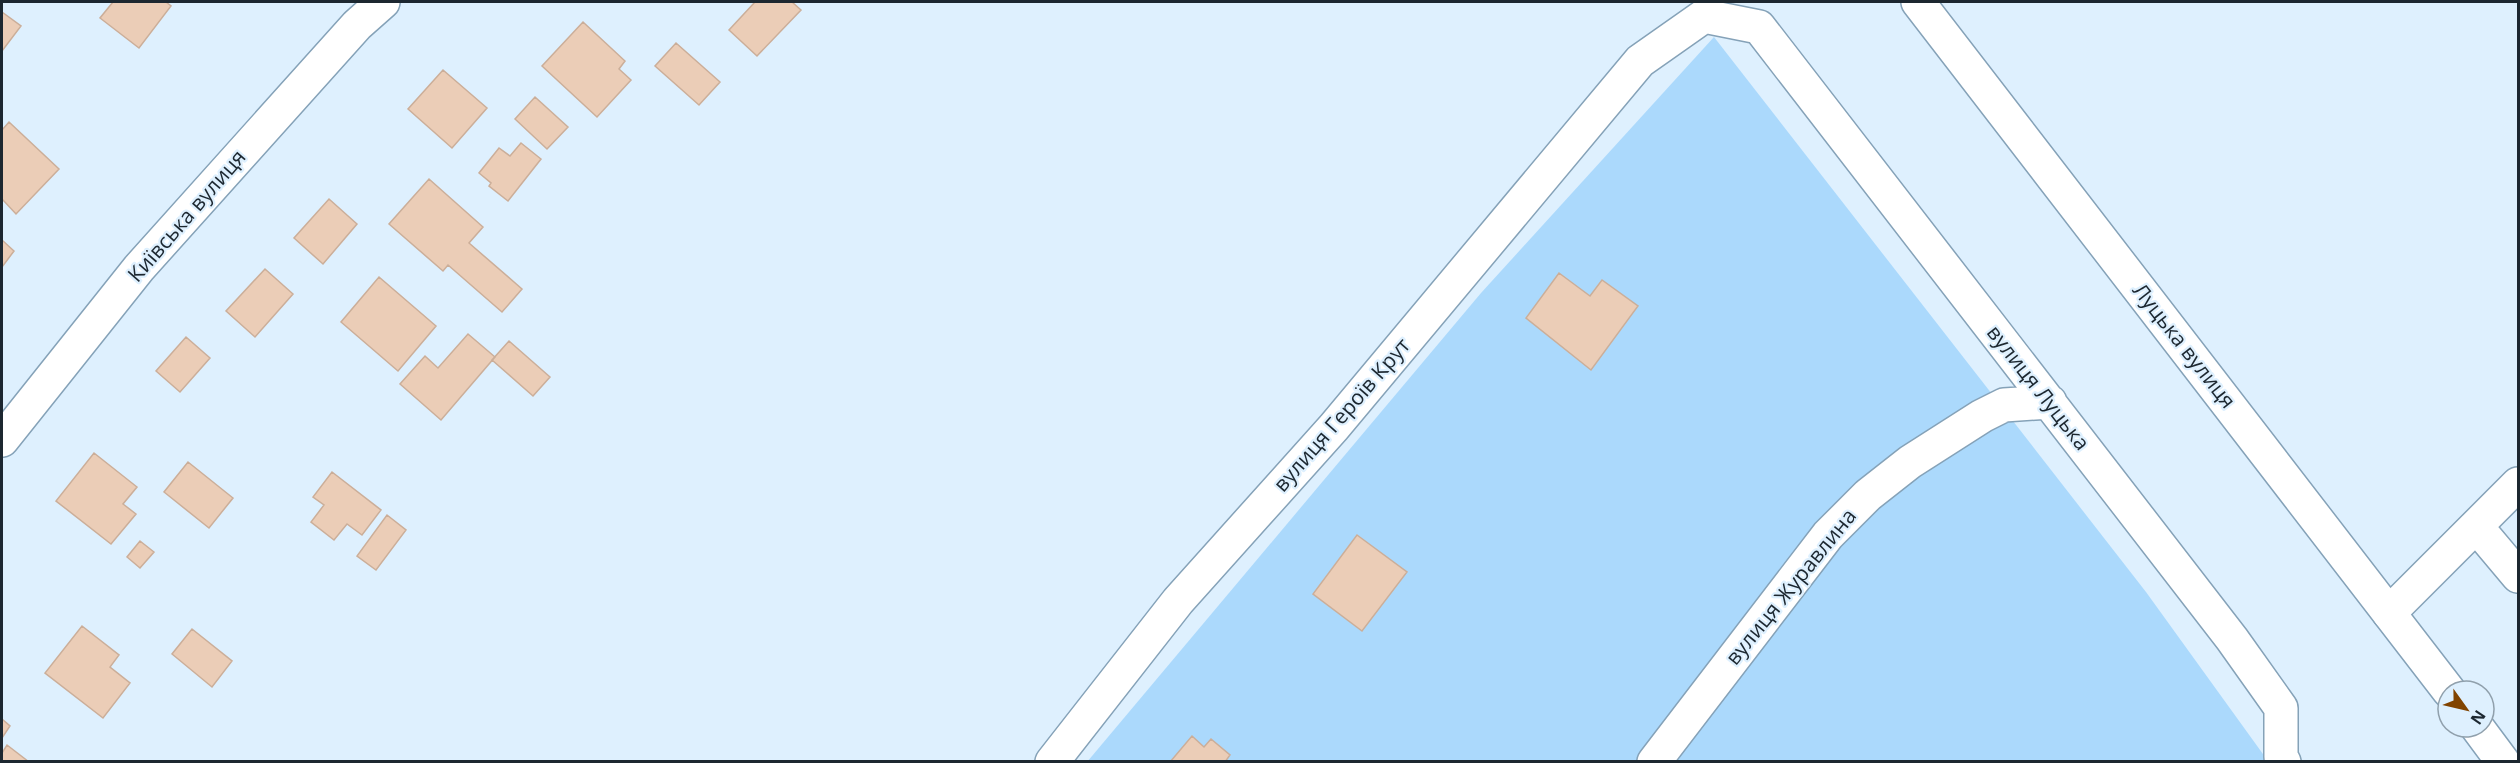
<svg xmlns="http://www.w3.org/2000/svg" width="2520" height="763" font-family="'Open Sans',sans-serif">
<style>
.green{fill:#abd9fc}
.building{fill:#ebcdb7;stroke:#cbae99;stroke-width:1.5}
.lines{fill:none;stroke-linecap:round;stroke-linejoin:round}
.minor-casing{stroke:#85a2b8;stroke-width:36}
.major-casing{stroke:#85a2b8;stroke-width:36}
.highway-casing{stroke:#85a2b8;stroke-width:36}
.minor{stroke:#fff;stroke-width:33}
.major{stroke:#fff;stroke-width:33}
.highway{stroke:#fff;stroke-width:33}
.labels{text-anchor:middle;stroke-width:4.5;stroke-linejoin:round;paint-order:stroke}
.street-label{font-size:21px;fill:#1c2730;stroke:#def0fe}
</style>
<rect width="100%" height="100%" fill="#def0fe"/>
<!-- green -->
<path class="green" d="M 1714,37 L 2146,592 L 2268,761 L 1087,762 L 1481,293 Z"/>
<!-- building -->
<path class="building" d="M 113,2 L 166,2 L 171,6 L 139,48 L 100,18 Z
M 755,2 L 792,2 L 801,10 L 757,56 L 729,30 Z
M 2,12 L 21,26 L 2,51 Z
M 583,22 L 625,61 L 619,69 L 631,80 L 597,117 L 542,66 Z
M 676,43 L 720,82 L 699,105 L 655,66 Z
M 443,70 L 487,108 L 452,148 L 408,109 Z
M 535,97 L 568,127 L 547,149 L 515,119 Z
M 9,122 L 59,169 L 16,214 L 2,199 L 2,130 Z
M 521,143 L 541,159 L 508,201 L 489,186 L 491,183 L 479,173 L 499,148 L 510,156 Z
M 429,179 L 483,227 L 469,243 L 522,289 L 502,312 L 448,265 L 443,271 L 389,224 Z
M 329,199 L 357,224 L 323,264 L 294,238 Z
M 2,240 L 14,251 L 2,267 Z
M 265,269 L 293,294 L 255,337 L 226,311 Z
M 1559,273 L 1590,296 L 1602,280 L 1638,306 L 1591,370 L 1526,318 Z
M 379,277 L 436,326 L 398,371 L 341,322 Z
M 468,334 L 495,357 L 441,420 L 400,384 L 425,356 L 438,368 Z
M 186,337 L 210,358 L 180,392 L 156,371 Z
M 509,341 L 550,377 L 533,396 L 492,360 Z
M 94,453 L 137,487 L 123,504 L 136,514 L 111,544 L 56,501 Z
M 188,462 L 233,498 L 209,528 L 164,492 Z
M 332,472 L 381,510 L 362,535 L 347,524 L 334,540 L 311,522 L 324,505 L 313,497 Z
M 387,515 L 406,530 L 376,570 L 357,556 Z
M 1357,535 L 1407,572 L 1362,631 L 1313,594 Z
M 140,541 L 154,552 L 140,568 L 127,557 Z
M 82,626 L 119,655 L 110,667 L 130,683 L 103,718 L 45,673 Z
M 192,629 L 232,661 L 212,687 L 172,654 Z
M 2,719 L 10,726 L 2,738 Z
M 1192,736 L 1204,747 L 1211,739 L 1230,755 L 1225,762 L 1170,762 Z
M 7,745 L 29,762 L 2,762 L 2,753 Z"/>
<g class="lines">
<defs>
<path id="minor" d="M 2476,526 L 2518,576
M 2389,613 L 2518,484
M 1052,762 L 1178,601 L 1334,427 L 1640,61 L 1704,16 L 1759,27 L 2232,639 L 2281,708 L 2281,757 L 2284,762
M 1654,762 L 1828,535 L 1868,495 L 1910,462 L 1982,416 L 2004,405 L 2050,402"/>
<path id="major" d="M 1918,2 L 2449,691
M 2477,727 L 2503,762"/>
<path id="highway" d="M 2,440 L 139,268 L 357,25 L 383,2"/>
</defs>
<!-- minor casing -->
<use href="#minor" class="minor-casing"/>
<!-- major casing -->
<use href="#major" class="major-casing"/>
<!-- highway casing -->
<use href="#highway" class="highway-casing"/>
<!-- minor -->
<use href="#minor" class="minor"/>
<!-- major -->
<use href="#major" class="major"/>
<!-- highway -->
<use href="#highway" class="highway"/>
</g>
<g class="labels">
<!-- street labels -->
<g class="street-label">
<text transform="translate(187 216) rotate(-49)" y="7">Київська вулиця</text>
<text transform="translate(2184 346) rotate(52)" y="7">Луцька вулиця</text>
<text transform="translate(2038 388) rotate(52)" y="7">вулиця Луцька</text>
<text transform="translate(1342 415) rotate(-49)" y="7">вулиця Героїв Крут</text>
<text transform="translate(1791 587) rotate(-51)" y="7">вулиця Журавлина</text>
</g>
</g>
<!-- border -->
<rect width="2520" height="763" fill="none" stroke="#1c2730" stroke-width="6"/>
<!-- north arrow -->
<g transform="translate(2466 709) rotate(124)"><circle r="28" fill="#def0fe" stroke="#90a0ac" stroke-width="1.5"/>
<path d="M0-4.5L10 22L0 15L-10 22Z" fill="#814400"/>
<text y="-9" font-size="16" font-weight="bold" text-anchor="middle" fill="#1c2730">N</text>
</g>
</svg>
